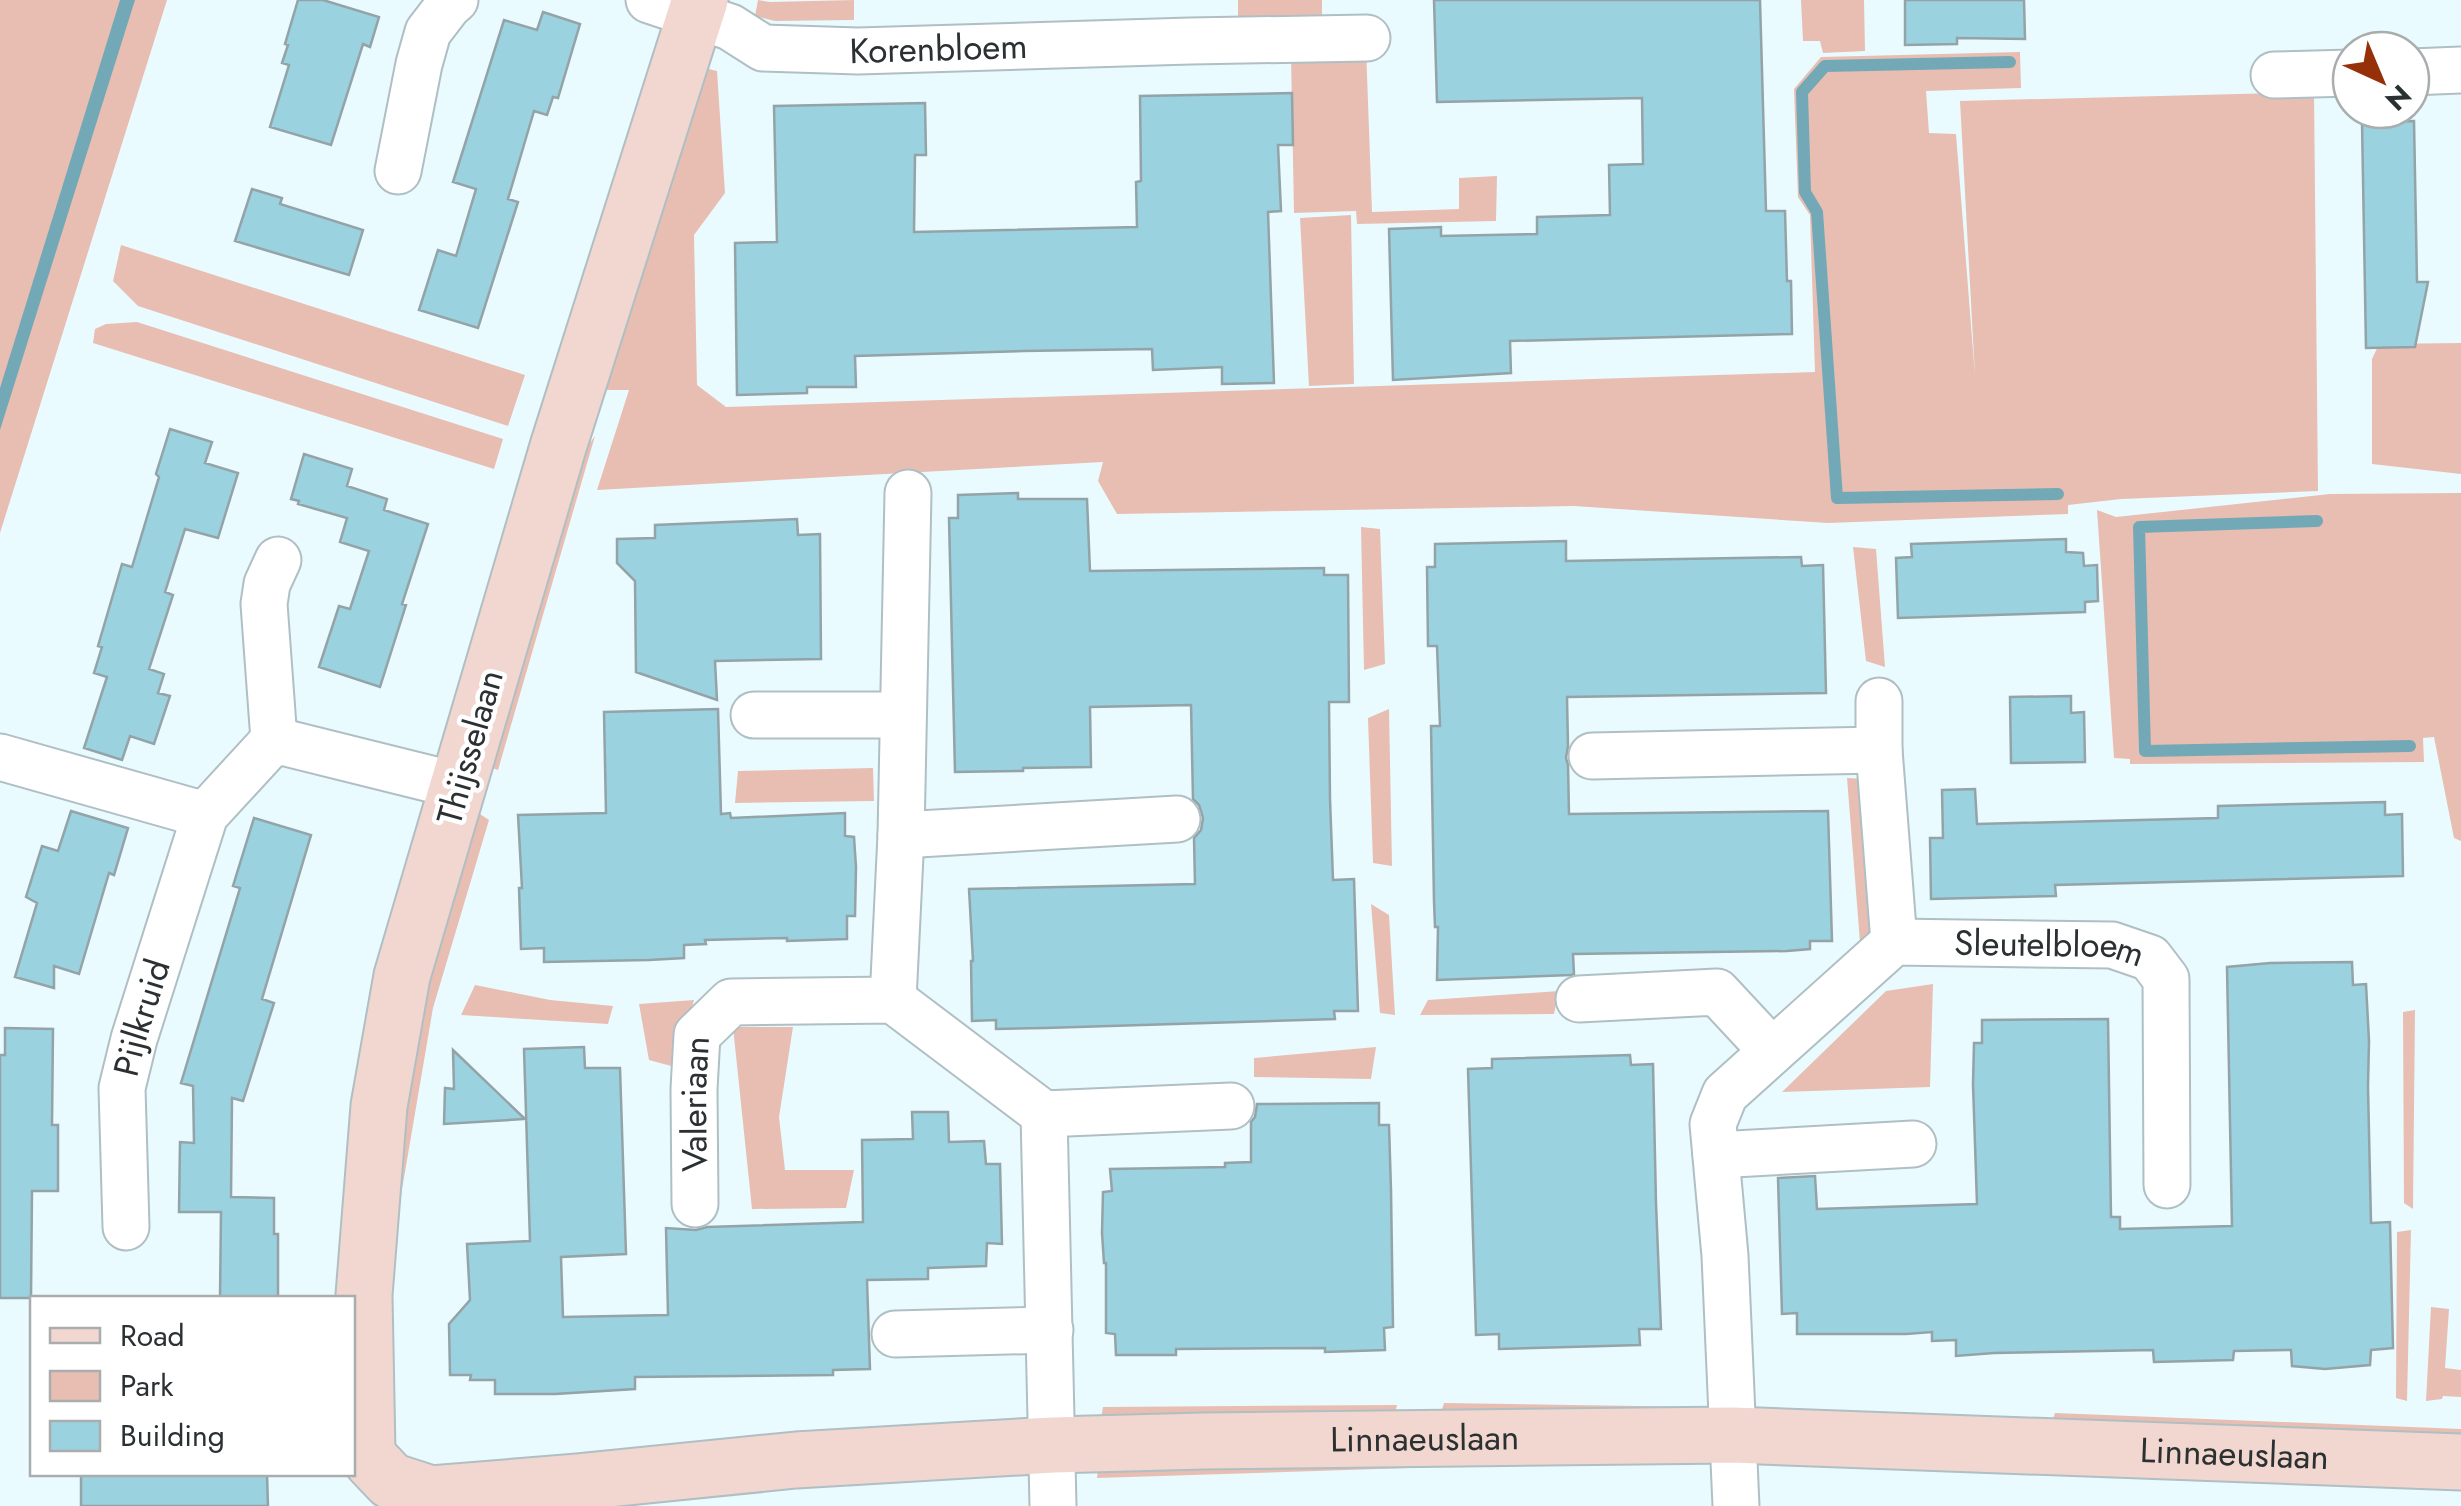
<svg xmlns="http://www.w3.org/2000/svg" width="2461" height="1506" font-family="Jost,sans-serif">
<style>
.green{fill:#e8beb2}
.water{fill:#73a9b6}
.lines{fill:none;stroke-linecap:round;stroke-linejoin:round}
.stream{stroke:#73a9b6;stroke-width:12}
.building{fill:#9bd2df;stroke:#93a3a7;stroke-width:2.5}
.street-casing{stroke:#afbfc3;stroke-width:49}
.secondary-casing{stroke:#afbfc3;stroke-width:59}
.street{stroke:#fff;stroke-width:45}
.secondary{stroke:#f1d7cf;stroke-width:55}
.labels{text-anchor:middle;stroke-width:9;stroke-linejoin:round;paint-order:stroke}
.street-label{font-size:35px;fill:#2b3132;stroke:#fff}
</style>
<rect width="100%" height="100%" fill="#eafbff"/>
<!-- green -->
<path class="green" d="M 0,0 L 167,0 L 0,533 Z
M 758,0 L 770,2 L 854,0 L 854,20 L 775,21 L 755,16 Z
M 1238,0 L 1322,0 L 1322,20 L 1238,23 Z
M 1801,0 L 1864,0 L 1865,51 L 1823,53 L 1820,41 L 1803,41 Z
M 1366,47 L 1372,212 L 1459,209 L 1459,178 L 1497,176 L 1496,221 L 1357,224 L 1356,211 L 1294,213 L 1291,56 Z
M 2020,52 L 2021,88 L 1926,91 L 1929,133 L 1956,134 L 1975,376 L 1960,101 L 2314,92 L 2318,491 L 2121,499 L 2068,505 L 2068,514 L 1828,523 L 1574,506 L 1117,514 L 1098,481 L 1103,462 L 597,490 L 629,390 L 604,390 L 705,68 L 717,71 L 725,193 L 694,235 L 697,385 L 726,407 L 1815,372 L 1810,215 L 1798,197 L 1794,89 L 1821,57 Z
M 1351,215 L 1354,384 L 1309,386 L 1300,218 Z
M 121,245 L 525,375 L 508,426 L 138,306 L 113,281 Z
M 137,322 L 503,439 L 494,469 L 93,343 L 95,329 L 106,324 Z
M 2461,343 L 2461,474 L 2372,464 L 2372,359 L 2379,344 Z
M 595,436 L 498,770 L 483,765 L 573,466 Z
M 2461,493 L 2461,841 L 2454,838 L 2434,737 L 2423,738 L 2424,762 L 2130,764 L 2130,759 L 2114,758 L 2097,510 L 2116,517 L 2330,494 Z
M 1361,527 L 1380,529 L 1385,664 L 1364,670 Z
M 1853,547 L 1876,549 L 1885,667 L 1866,661 Z
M 1389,709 L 1392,866 L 1373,863 L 1368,718 Z
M 873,768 L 874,801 L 735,803 L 738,771 Z
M 1847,778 L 1866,779 L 1877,937 L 1860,942 Z
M 471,808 L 489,820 L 433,1008 L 399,1207 L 387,1202 L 412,1029 Z
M 1371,904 L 1389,915 L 1395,1015 L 1380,1013 Z
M 1933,984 L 1930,1087 L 1782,1092 L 1886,991 Z
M 475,985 L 550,1000 L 613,1006 L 608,1024 L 461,1015 Z
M 1559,991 L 1554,1014 L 1420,1015 L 1428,1000 Z
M 694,1000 L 675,1067 L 649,1060 L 639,1004 Z
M 2415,1010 L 2413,1209 L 2404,1203 L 2403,1012 Z
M 733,1027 L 793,1027 L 779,1117 L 785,1170 L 854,1170 L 846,1208 L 752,1209 Z
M 1376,1047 L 1371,1079 L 1254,1077 L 1254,1058 Z
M 2411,1230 L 2407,1401 L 2396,1398 L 2397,1232 Z
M 2431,1307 L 2449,1309 L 2445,1368 L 2461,1370 L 2461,1397 L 2443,1396 L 2442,1399 L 2426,1401 Z
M 1444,1403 L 1703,1407 L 1701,1418 L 1438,1422 Z
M 1397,1405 L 1394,1419 L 1099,1431 L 1103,1407 Z
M 2055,1413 L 2461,1429 L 2461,1450 L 2049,1430 Z
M 1406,1449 L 1409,1468 L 1097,1478 L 1100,1451 Z"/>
<!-- water -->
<path class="water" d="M 120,0 L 135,0 L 0,430 L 0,388 Z"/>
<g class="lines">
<!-- stream -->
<path class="stream" d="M 2010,62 L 1825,66 L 1802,92 L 1805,192 L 1817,212 L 1837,498 L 2058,494
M 2317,521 L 2139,527 L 2145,751 L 2410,746"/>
</g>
<!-- building -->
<path class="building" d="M 298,0 L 323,0 L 379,17 L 370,47 L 363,44 L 331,145 L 270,127 L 289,65 L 282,63 L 288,45 L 285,44 Z
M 1434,0 L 1760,0 L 1766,211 L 1785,211 L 1787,281 L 1791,281 L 1792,334 L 1510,341 L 1511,373 L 1393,380 L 1389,229 L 1441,227 L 1441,236 L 1537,234 L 1537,217 L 1610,215 L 1609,165 L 1643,164 L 1642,98 L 1437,102 Z
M 1905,0 L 2024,0 L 2025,39 L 1957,38 L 1957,44 L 1905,45 Z
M 543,12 L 580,24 L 558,98 L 553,97 L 547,115 L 534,111 L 508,199 L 518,202 L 478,328 L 419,310 L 438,250 L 456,256 L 476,189 L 453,182 L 504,20 L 537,30 Z
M 1292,93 L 1293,145 L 1278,145 L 1281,211 L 1268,212 L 1274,383 L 1222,384 L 1222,367 L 1153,370 L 1152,349 L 1023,351 L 855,356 L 856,387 L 807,387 L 807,393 L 737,395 L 735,243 L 777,242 L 774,106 L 925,103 L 926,155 L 915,155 L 914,232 L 1137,227 L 1136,182 L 1141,181 L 1140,96 Z
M 2414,121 L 2417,282 L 2428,282 L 2415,347 L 2366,348 L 2362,122 Z
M 252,189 L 282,198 L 280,204 L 363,230 L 349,275 L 235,241 Z
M 170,429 L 212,442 L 205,463 L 238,473 L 218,538 L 185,529 L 165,592 L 173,595 L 149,669 L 164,674 L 158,693 L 170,696 L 154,744 L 130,736 L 122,760 L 84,748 L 107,677 L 94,673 L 102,647 L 98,646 L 122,564 L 132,567 L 159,477 L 156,474 Z
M 304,454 L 352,469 L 347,486 L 387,499 L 384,510 L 428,524 L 402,604 L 406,605 L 380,687 L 319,667 L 339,606 L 350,609 L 369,551 L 340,542 L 347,518 L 298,504 L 299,501 L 291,499 Z
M 1018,493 L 1018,499 L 1087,499 L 1090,571 L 1324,568 L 1324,575 L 1348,575 L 1349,702 L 1329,702 L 1330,799 L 1333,880 L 1354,879 L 1358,1011 L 1334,1011 L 1335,1019 L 1045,1028 L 996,1029 L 996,1020 L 972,1021 L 971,961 L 973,961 L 969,889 L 1195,884 L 1194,838 L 1201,830 L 1203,818 L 1199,805 L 1193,799 L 1191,705 L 1090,707 L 1091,767 L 1023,768 L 1023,771 L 955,772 L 949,518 L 958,518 L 958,495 Z
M 797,519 L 798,535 L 820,534 L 821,659 L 715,661 L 717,700 L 636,672 L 635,581 L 617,563 L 617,539 L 655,538 L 655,525 Z
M 2066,539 L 2066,552 L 2083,553 L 2084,566 L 2097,565 L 2098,601 L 2085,602 L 2085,612 L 1898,618 L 1896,558 L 1912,557 L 1911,544 Z
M 1566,541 L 1566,561 L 1801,557 L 1802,566 L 1823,565 L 1826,693 L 1567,697 L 1568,746 L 1566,758 L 1568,765 L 1569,814 L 1828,811 L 1832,941 L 1810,941 L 1810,949 L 1787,951 L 1573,954 L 1574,974 L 1571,975 L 1437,980 L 1438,927 L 1435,927 L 1434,901 L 1431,726 L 1440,726 L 1437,646 L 1428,646 L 1427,567 L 1435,567 L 1435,544 Z
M 2071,696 L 2071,713 L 2084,712 L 2085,762 L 2011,763 L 2010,697 Z
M 718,709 L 721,814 L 730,813 L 731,818 L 845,813 L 845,836 L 854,837 L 856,867 L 855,916 L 847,916 L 847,939 L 787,941 L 787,938 L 705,940 L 706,944 L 684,945 L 684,958 L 649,960 L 544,962 L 544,948 L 521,949 L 519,888 L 522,888 L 518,815 L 606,813 L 604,712 Z
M 1975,789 L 1977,824 L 2218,818 L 2218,806 L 2385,802 L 2385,815 L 2402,814 L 2403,876 L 2055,885 L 2056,896 L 1931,899 L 1930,838 L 1943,838 L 1942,790 Z
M 71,811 L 128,828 L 114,875 L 109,873 L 79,974 L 54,966 L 54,988 L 15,977 L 37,903 L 26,897 L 42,846 L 58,851 Z
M 254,818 L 311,835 L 262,999 L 274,1003 L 243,1101 L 232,1098 L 231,1197 L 274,1198 L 274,1234 L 278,1234 L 278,1298 L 220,1298 L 221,1212 L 179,1212 L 180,1142 L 194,1143 L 193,1086 L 181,1083 L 240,888 L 233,886 Z
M 2352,962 L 2353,985 L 2366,984 L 2369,1041 L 2368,1087 L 2371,1223 L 2390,1222 L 2393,1348 L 2371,1350 L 2370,1365 L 2325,1369 L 2292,1366 L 2291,1350 L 2234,1351 L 2233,1360 L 2154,1362 L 2153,1350 L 1994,1353 L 1956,1356 L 1956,1340 L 1932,1341 L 1932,1332 L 1906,1334 L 1797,1334 L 1797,1313 L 1782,1314 L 1778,1178 L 1815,1176 L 1817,1209 L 1977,1204 L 1973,1084 L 1974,1043 L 1982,1043 L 1982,1020 L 2108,1019 L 2111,1217 L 2120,1217 L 2120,1229 L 2232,1226 L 2227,967 L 2270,963 Z
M 5,1028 L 53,1029 L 52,1125 L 58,1125 L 58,1191 L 32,1191 L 31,1298 L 0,1298 L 0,1055 L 5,1055 Z
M 584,1047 L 585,1068 L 620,1068 L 626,1254 L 561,1257 L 563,1317 L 668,1315 L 666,1228 L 696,1230 L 707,1227 L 863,1222 L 862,1140 L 913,1139 L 912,1112 L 948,1112 L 949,1142 L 984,1141 L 986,1164 L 1000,1164 L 1002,1244 L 987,1243 L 986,1266 L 928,1268 L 928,1279 L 867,1280 L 870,1369 L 833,1370 L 833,1375 L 635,1377 L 635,1389 L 555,1394 L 495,1394 L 495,1380 L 470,1380 L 471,1375 L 450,1375 L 449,1324 L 470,1300 L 467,1244 L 530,1241 L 524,1049 Z
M 453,1050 L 525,1119 L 444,1124 L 445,1088 L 454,1089 Z
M 1630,1055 L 1631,1065 L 1653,1064 L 1656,1203 L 1661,1329 L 1639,1329 L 1640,1345 L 1499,1349 L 1499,1334 L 1476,1335 L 1468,1069 L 1492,1068 L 1492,1059 Z
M 1379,1103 L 1379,1125 L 1389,1125 L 1391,1190 L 1393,1327 L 1384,1328 L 1385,1350 L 1325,1352 L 1325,1348 L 1176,1349 L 1176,1355 L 1116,1355 L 1115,1334 L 1106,1333 L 1106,1263 L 1104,1263 L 1102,1233 L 1103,1192 L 1112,1191 L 1110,1169 L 1225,1167 L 1225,1163 L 1251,1162 L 1251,1122 L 1255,1117 L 1257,1104 Z
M 81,1474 L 267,1474 L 268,1506 L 81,1506 Z"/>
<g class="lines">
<defs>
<g id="street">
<path id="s1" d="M 649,0 L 730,27 L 763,48 L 858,51 L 1190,41 L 1367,38"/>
<path d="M 2411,72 L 2461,70"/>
<path d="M 2274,75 L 2351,73"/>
<path d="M 398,171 L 419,64 L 428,32 L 448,6 L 455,0"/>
<path d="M 1879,701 L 1879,750 L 1894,942"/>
<path d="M 754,715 L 903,715"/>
<path d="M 274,740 L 264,604 L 267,584 L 278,560"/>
<path d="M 1592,756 L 1879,750"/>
<path d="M 0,757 L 205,815"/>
<path d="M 901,835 L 1177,819"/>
<path d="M 1579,999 L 1717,992 L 1771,1050"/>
<path d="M 893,1000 L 901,835 L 908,493"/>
<path d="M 1044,1114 L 1231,1106"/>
<path d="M 1716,1155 L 1913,1144"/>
<path id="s2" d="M 695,1204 L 694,1089 L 697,1035 L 731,1002 L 893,1000 L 1044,1114 L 1053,1506"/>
<path id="s3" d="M 126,1227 L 122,1088 L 134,1039 L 205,815 L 274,740 L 459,786"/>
<path d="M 895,1334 L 1050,1330"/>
<path id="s4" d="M 1736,1506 L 1725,1256 L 1713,1124 L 1725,1094 L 1894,942 L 2112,945 L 2150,958 L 2166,979 L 2167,1185"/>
</g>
<g id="secondary">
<path id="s5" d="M 700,0 L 558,447 L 402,976 L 379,1106 L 364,1295 L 367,1452 L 372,1461 L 391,1481 L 431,1494 L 578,1482 L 796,1460 L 1053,1445 L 1203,1441 L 1733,1435 L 2461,1462"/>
</g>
</defs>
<!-- street casing -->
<use href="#street" class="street-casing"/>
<!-- secondary casing -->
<use href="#secondary" class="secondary-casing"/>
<!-- street -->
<use href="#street" class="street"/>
<!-- secondary -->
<use href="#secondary" class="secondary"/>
</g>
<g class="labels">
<!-- street labels -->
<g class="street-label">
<text dy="12" stroke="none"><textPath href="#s1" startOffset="300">Korenbloem</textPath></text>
<text transform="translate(470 747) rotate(-74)" y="12">Thijsselaan</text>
<text dy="12" stroke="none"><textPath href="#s4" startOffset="798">Sleutelbloem</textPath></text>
<text dy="12" stroke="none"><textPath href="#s3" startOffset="212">Pijlkruid</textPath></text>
<text dy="12" stroke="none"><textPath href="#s2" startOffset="100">Valeriaan</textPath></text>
<text dy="12" stroke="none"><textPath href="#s5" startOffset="2575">Linnaeuslaan</textPath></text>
<text dy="12" stroke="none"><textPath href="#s5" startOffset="3385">Linnaeuslaan</textPath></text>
</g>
</g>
<!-- legend -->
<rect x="30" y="1296" width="325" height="180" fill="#ffffff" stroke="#aaadad" stroke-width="2.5"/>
<rect x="50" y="1328" width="50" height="15" fill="#f1d7cf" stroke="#aaadad" stroke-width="2.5"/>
<text x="120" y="1346" font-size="30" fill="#2b3132">Road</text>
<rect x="50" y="1371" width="50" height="30" fill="#e8beb2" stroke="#aaadad" stroke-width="2.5"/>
<text x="120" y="1396" font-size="30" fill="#2b3132">Park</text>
<rect x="50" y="1421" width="50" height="30" fill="#9bd2df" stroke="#aaadad" stroke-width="2.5"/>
<text x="120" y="1446" font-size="30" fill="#2b3132">Building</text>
<!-- north arrow -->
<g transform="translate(2381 80) rotate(136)"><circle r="48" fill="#ffffff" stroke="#aaadad" stroke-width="2.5"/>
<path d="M0-8L18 38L0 25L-18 38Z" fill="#963009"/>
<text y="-15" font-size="28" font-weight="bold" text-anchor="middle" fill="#2b3132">N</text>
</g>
</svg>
